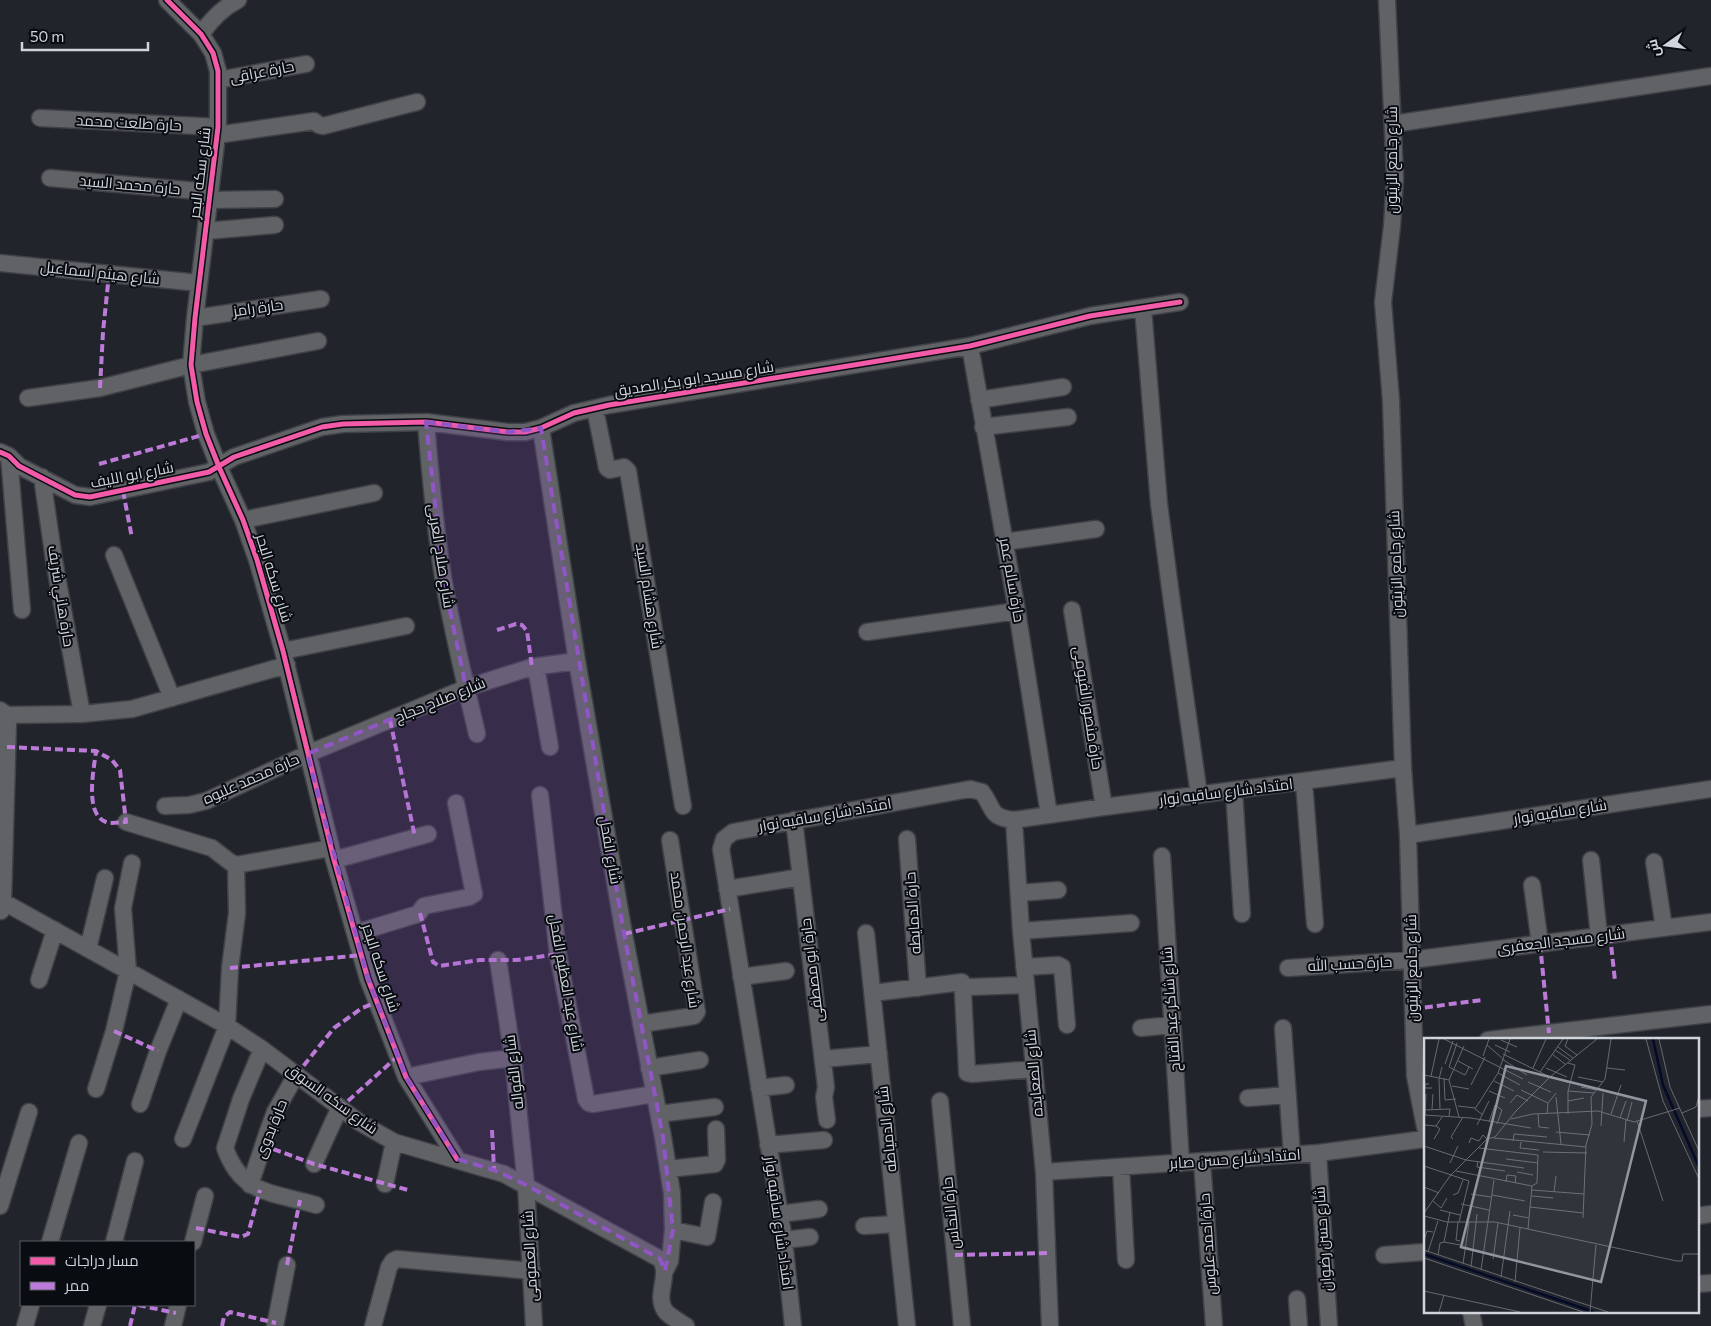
<svg xmlns="http://www.w3.org/2000/svg" width="1711" height="1326" font-family="Commissioner,Cairo,sans-serif">
<style>
.lines{fill:none;stroke-linecap:round;stroke-linejoin:round}
.minor-casing{stroke:#3e4146;stroke-width:19}
.minor{stroke:#606265;stroke-width:16}
.quiet{stroke:#bd7bd9;stroke-width:4;stroke-dasharray:8 4;stroke-linecap:butt}
.cycleway-casing{stroke:#090c11;stroke-width:8}
.cycleway{stroke:#f35aa7;stroke-width:5}
.marked{fill:#9056c6;fill-opacity:0.2;stroke:#9056c6;stroke-width:4;stroke-dasharray:10 6;stroke-linejoin:round}
.labels{text-anchor:middle;stroke-width:4;stroke-linejoin:round;paint-order:stroke}
.street-label{font-size:15px;fill:#d0d4dc;stroke:#090c11}
.inset-river{fill:none;stroke:#040b29;stroke-width:2.5}
.inset-road{fill:none;stroke:#676a72;stroke-width:1}
.view{fill:#93969e;fill-opacity:0.15;stroke:#93969e;stroke-width:2.5}
.inset-edge{fill:none;stroke:#d0d4dc;stroke-width:2.5}
</style>
<rect width="100%" height="100%" fill="#21242b"/>
<g class="lines">
<defs>
<path id="minor" d="M 167,0 L 201,34 L 213,53 L 218,71 L 218,127 L 195,318 L 191,365 L 197,402 L 206,434 L 219,467 L 243,520 L 257,560 L 283,651 L 334,860 L 368,979 L 406,1077 L 457,1159
M 1387,0 L 1395,177 L 1392,226 L 1383,302 L 1391,401 L 1403,768 L 1408,835 L 1415,1076 L 1425,1127
M 201,34 C 211,20 222,8 238,0
M 218,80 L 306,64
M 40,118 L 218,127
M 1393,124 L 1711,76
M 217,135 L 314,121 L 319,125 L 323,126 L 417,102
M 50,178 L 210,192
M 209,200 L 275,199
M 206,231 L 275,225
M 0,263 L 199,283
M 1143,308 L 1159,504 L 1172,603 L 1199,795
M 195,318 L 321,299
M 970,346 L 1017,611 L 1049,815
M 28,398 L 100,388 L 191,365 L 318,341
M 979,400 L 1063,387
M 595,409 L 607,468 L 610,470 L 624,467 L 628,471 L 683,806
M 426,422 C 430,474 435,526 443,577 C 452,630 465,682 477,734
M 983,427 L 1068,417
M 541,428 L 577,661 L 624,934 L 663,1137 L 672,1193 L 673,1230 L 670,1261 L 665,1271
M 0,452 L 9,456 L 19,466 L 75,495 L 90,497 L 209,472 L 234,457 L 322,427 L 343,424 L 426,422 L 508,432 L 525,432 L 541,428 L 574,413 L 609,405 L 970,346 L 1090,316 L 1180,302
M 9,456 L 22,610
M 42,477 L 54,560 L 82,714
M 243,520 L 374,493
M 1005,542 L 1096,529
M 114,555 L 172,698
M 1072,610 L 1104,807
M 867,632 L 1017,611
M 283,651 L 406,626
M 536,667 L 550,747
M 0,710 L 7,715 L 82,714 L 132,709 L 287,665
M 1304,782 L 1315,924
M 1234,791 L 1242,914
M 540,795 L 558,954 L 586,1099 L 589,1103 L 593,1104 L 654,1094
M 165,806 L 189,805 L 206,801 L 307,754 L 466,688 L 532,667 L 577,661
M 794,820 L 826,1087 L 824,1097 L 827,1120
M 1014,820 L 1021,931 L 1044,1172 L 1050,1326
M 126,822 L 212,848 L 230,862 L 236,865 L 331,848
M 1408,835 L 1711,789
M 907,839 L 918,988
M 1162,856 L 1181,1163
M 334,860 L 428,834
M 1591,860 L 1599,936
M 1654,862 L 1664,928
M 1532,885 L 1540,944
M 727,889 L 801,877
M 1019,893 L 1058,890
M 0,900 L 227,1026 L 262,1049 L 359,1122 L 394,1142 L 504,1174 L 660,1259 C 672,1274 653,1296 666,1312 C 671,1317 680,1322 686,1326
M 1,911 L 3,902 L 8,723 L 7,715
M 1021,931 L 1131,923
M 356,933 L 418,914 L 424,906 L 469,897 L 474,894 L 456,803
M 866,933 L 907,1326
M 88,949 L 105,878
M 498,960 L 513,1058 L 526,1185 L 534,1326
M 1024,967 L 1058,965 L 1062,967 L 1067,1025
M 1288,968 L 1411,960 L 1711,922
M 741,977 L 786,971
M 39,980 L 55,930
M 1026,985 L 970,987 L 966,989 L 963,993 L 967,1070 L 967,1073 L 972,1074 L 1034,1069
M 873,993 L 962,982
M 641,1024 L 694,1016 L 697,1012 L 670,840
M 1141,1028 L 1172,1025
M 1283,1028 L 1292,1155
M 1488,1040 L 1711,1014
M 262,1049 L 241,1099 L 225,1148 C 242,1196 274,1192 316,1205
M 823,1059 L 879,1054
M 649,1068 L 700,1060
M 406,1077 L 479,1062 L 513,1058
M 759,1088 L 786,1085
M 96,1089 L 114,1031 L 128,971 L 123,908 L 132,863
M 1248,1098 L 1287,1095
M 940,1101 L 962,1326
M 140,1104 L 158,1051 L 179,999
M 1697,1109 L 1711,1108
M 659,1114 L 715,1107
M 183,1139 L 227,1026 L 230,968 L 237,913 L 236,865
M 768,1145 L 824,1140
M 1318,1153 L 1329,1326
M 1202,1161 L 1214,1326
M 314,1164 L 339,1109
M 1121,1167 L 1126,1260
M 668,1169 L 715,1164 L 717,1160 L 716,1129
M 1044,1172 L 1318,1153 L 1425,1139
M 385,1184 L 394,1142
M 250,1185 L 269,1128 L 275,1112 L 296,1075
M 0,1206 L 29,1112
M 780,1214 L 819,1209
M 1697,1216 L 1711,1214
M 864,1226 L 896,1224
M 673,1230 L 707,1237 L 713,1202
M 784,1240 L 810,1237
M 50,1242 L 79,1143
M 114,1242 L 135,1161
M 193,1242 L 205,1196
M 1384,1255 L 1425,1252
M 1697,1284 L 1711,1283
M 1297,1299 L 1299,1326
M 1471,1312 L 1474,1326
M 25,1326 L 31,1305
M 92,1326 L 98,1305
M 173,1326 L 178,1305
M 275,1326 L 287,1265
M 373,1326 L 389,1267 L 393,1261 L 397,1259 L 532,1271
M 793,1326 L 784,1240 L 721,849 L 724,839 L 733,832 L 970,789 L 982,792 C 995,810 989,817 1014,820 L 1104,807 L 1403,768"/>
</defs>
<!-- minor casing -->
<use href="#minor" class="minor-casing"/>
<!-- minor -->
<use href="#minor" class="minor"/>
<!-- quiet -->
<path class="quiet" d="M 100,388 L 103,332 L 109,274
M 99,464 L 206,434
M 123,491 L 132,538
M 497,630 L 516,624 L 522,625 L 527,631 L 532,667
M 390,720 L 415,837
M 7,747 L 96,751 L 112,760 L 120,770 L 126,822 C 120,822 111,824 106,822 C 84,814 94,769 96,751
M 420,913 L 433,962 L 439,966 L 480,960 L 517,960 L 558,954
M 624,934 L 730,909
M 1610,935 L 1615,981
M 1540,944 L 1549,1033
M 230,968 L 362,955
M 1413,1009 L 1482,1000
M 114,1031 L 158,1051
M 296,1075 L 334,1028 L 362,1008 L 377,1002
M 339,1109 L 398,1056
M 492,1130 L 494,1170
M 262,1145 L 314,1164 L 408,1190
M 196,1228 L 241,1237 L 248,1234 L 260,1190
M 955,1255 L 1047,1253
M 287,1265 L 300,1200
M 138,1305 L 176,1313
M 130,1326 L 135,1305
M 222,1326 L 224,1317 L 230,1312 L 276,1323"/>
<defs>
<path id="cycleway" d="M 167,0 L 201,34 L 213,53 L 218,71 L 218,127 L 195,318 L 191,365 L 197,402 L 206,434 L 219,467 L 243,520 L 257,560 L 283,651 L 334,860 L 368,979 L 406,1077 L 457,1159
M 0,452 L 9,456 L 19,466 L 75,495 L 90,497 L 209,472 L 234,457 L 322,427 L 343,424 L 426,422 L 508,432 L 525,432 L 541,428 L 574,413 L 609,405 L 970,346 L 1090,316 L 1180,302"/>
</defs>
<!-- cycleway casing -->
<use href="#cycleway" class="cycleway-casing"/>
<!-- cycleway -->
<use href="#cycleway" class="cycleway"/>
</g>
<!-- marked area -->
<path class="marked" d="M 426,422 L 508,432 L 541,428 L 624,934 L 663,1137 L 673,1230 L 665,1271 L 660,1259 L 526,1185 L 494,1170 L 457,1159 L 406,1077 L 368,979 L 307,754 L 466,688 L 443,577 Z"/>
<g class="labels">
<!-- street labels -->
<g class="street-label">
<text transform="translate(262 72) rotate(-11)" y="5">حارة عراقى</text>
<text transform="translate(129 123) rotate(3)" y="5">حارة طلعت محمد</text>
<text transform="translate(1392 160) rotate(-90)" y="5">شارع جامع الزيتون</text>
<text transform="translate(200 173) rotate(-83)" y="5">شارع سكه البحر</text>
<text transform="translate(130 185) rotate(5)" y="5">حارة محمد السيد</text>
<text transform="translate(100 273) rotate(6)" y="5">شارع هيثم اسماعيل</text>
<text transform="translate(258 308) rotate(-8)" y="5">حارة رامز</text>
<text transform="translate(694 379) rotate(-9)" y="5">شارع مسجد ابو بكر الصديق</text>
<text transform="translate(132 475) rotate(-11)" y="5">شارع ابو الليف</text>
<text transform="translate(441 556) rotate(81)" y="5">شارع صلاح العربى</text>
<text transform="translate(1396 564) rotate(-92)" y="5">شارع جامع الزيتون</text>
<text transform="translate(274 578) rotate(73)" y="5">شارع سكه البحر</text>
<text transform="translate(1012 580) rotate(80)" y="5">حارة سالم عمر</text>
<text transform="translate(61 596) rotate(81)" y="5">حارة هاني شريف</text>
<text transform="translate(649 596) rotate(81)" y="5">شارع هشام السيد</text>
<text transform="translate(440 700) rotate(-22)" y="5">شارع صلاح حجاج</text>
<text transform="translate(1088 708) rotate(81)" y="5">حارة منصور الفيومى</text>
<text transform="translate(251 779) rotate(-24)" y="5">حارة محمد عليوه</text>
<text transform="translate(1226 792) rotate(-7)" y="5">امتداد شارع ساقيه نوار</text>
<text transform="translate(1560 812) rotate(-9)" y="5">شارع سافيه نوار</text>
<text transform="translate(825 815) rotate(-10)" y="5">امتداد شارع ساقيه نوار</text>
<text transform="translate(610 850) rotate(80)" y="5">شارع الفحل</text>
<text transform="translate(913 913) rotate(-94)" y="5">حارة الدمايطه</text>
<text transform="translate(685 940) rotate(82)" y="5">شارع عبد الرحمن محمد</text>
<text transform="translate(1561 941) rotate(-7)" y="5">شارع مسجد الجعفرى</text>
<text transform="translate(1350 964) rotate(-3)" y="5">حارة حسب الله</text>
<text transform="translate(381 968) rotate(72)" y="5">شارع سكه البحر</text>
<text transform="translate(1412 968) rotate(-91)" y="5">شارع جامع الزيتون</text>
<text transform="translate(812 970) rotate(-97)" y="5">حارة ابو مصطفى</text>
<text transform="translate(566 983) rotate(80)" y="5">شارع عبد العظيم الفحل</text>
<text transform="translate(1171 1009) rotate(-94)" y="5">شارع شاكر عبد الفتاح</text>
<text transform="translate(514 1072) rotate(-97)" y="5">شارع الفواله</text>
<text transform="translate(1034 1073) rotate(-95)" y="5">شارع الصعايده</text>
<text transform="translate(332 1099) rotate(36)" y="5">شارع سكه السوق</text>
<text transform="translate(271 1129) rotate(-68)" y="5">حارة بدوى</text>
<text transform="translate(887 1129) rotate(-96)" y="5">شارع الدمياطه</text>
<text transform="translate(1235 1159) rotate(-4)" y="5">امتداد شارع حسن صابر</text>
<text transform="translate(951 1213) rotate(-96)" y="5">حارة النحاس</text>
<text transform="translate(779 1223) rotate(82)" y="5">امتداد شارع ساقيه نوار</text>
<text transform="translate(1323 1239) rotate(-94)" y="5">شارع حسن رضوان</text>
<text transform="translate(1208 1244) rotate(-94)" y="5">حارة احمد علوس</text>
<text transform="translate(530 1256) rotate(-93)" y="5">شارع العمومى</text>
</g>
</g>
<!-- overview -->
<g transform="translate(1424 1038)">
<rect width="275" height="275" fill="#21242b"/>
<path class="inset-river" d="M 229,1 L 239,47 L 275,129M 0,216 L 170,274"/>
<path class="inset-road" d="M 20,1 L 99,41M 144,1 L 141,8 L 153,17M 222,1 L 239,63 L 275,141M 235,1 L 246,49 L 275,113M 77,2 L 93,9M 33,5 L 25,29 L 41,37 L 45,29M 63,7 L 78,20M 71,7 L 86,14M 134,9 L 149,20M 131,12 L 146,22M 79,16 L 126,39 L 146,45M 128,16 L 141,26M 59,18 L 65,1M 78,21 L 103,37M 34,23 L 49,31M 144,25 L 151,27 L 144,53 L 144,76M 21,26 L 29,3M 109,30 L 122,1M 122,30 L 143,39M 183,30 L 201,32M 116,34 L 139,1M 74,35 L 96,47M 0,37 L 25,42 L 35,79M 7,38 L 15,1M 154,39 L 179,44M 20,40 L 21,62 L 32,61M 25,42 L 40,8M 70,43 L 90,53M 104,44 L 127,54M 5,46 L 1,46 L 1,50 L 8,50M 47,47 L 61,19M 28,48 L 45,51M 157,49 L 172,52M 97,52 L 124,65M 65,53 L 81,60M 144,53 L 170,55M 132,59 L 137,106M 144,63 L 160,60M 86,65 L 93,57 L 104,63M 34,68 L 51,70M 8,71 L 9,56M 16,71 L 15,41 L 18,29M 0,72 L 26,71 L 25,78M 258,75 L 272,69 L 275,58M 114,76 L 115,89 L 125,90M 123,76 L 124,65 L 132,55M 187,76 L 197,47M 0,77 L 47,80 L 107,90M 1,77 L 2,56M 59,77 L 51,71 L 74,35 L 86,1M 196,80 L 202,63M 87,81 L 109,76 L 174,73 L 210,84 L 256,70M 203,83 L 208,64M 213,83 L 239,163M 65,84 L 71,67 L 78,72 L 73,86M 0,87 L 12,88 L 18,79M 53,87 L 65,63M 177,88 L 179,55M 132,94 L 166,97M 70,100 L 162,109M 10,101 L 16,91 L 12,88M 29,101 L 27,99 L 39,79M 89,103 L 90,96 L 123,99M 97,104 L 96,110 L 115,112M 200,104 L 202,82M 45,105 L 47,100 L 55,103 L 59,97 L 63,101M 0,108 L 42,122 L 100,130M 55,110 L 114,117 L 113,145 L 108,148 L 104,191M 119,114 L 163,115M 82,121 L 114,125M 54,123 L 53,129 L 81,133M 26,125 L 34,108M 0,128 L 45,143 L 35,184M 32,133 L 108,148M 93,134 L 109,137M 82,144 L 83,137 L 92,138 L 91,145M 0,149 L 15,155M 108,152 L 160,156M 130,154 L 132,138M 47,156 L 67,159M 29,157 L 34,155 L 39,142M 68,157 L 101,163M 108,158 L 129,160M 9,163 L 17,170 L 23,160M 37,166 L 65,172M 106,169 L 159,175M 16,172 L 36,177M 0,175 L 26,138 L 63,101 L 71,99 L 92,73 L 126,39 L 173,1M 89,177 L 105,180M 0,178 L 23,184 L 71,184 L 253,223 L 258,223 L 259,216 L 275,216M 159,180 L 162,107 L 168,86 L 167,59 L 181,41 L 187,1M 34,184 L 32,202 L 36,203M 0,202 L 3,193 L 9,194M 20,204 L 26,174M 20,204 L 36,207M 0,212 L 184,274M 4,214 L 14,183M 14,217 L 16,205 L 20,204M 0,220 L 159,274M 69,221 L 74,185M 39,226 L 45,184M 47,229 L 53,176M 57,232 L 70,142M 77,239 L 86,173M 91,244 L 96,190M 0,253 L 96,274M 15,274 L 20,257M 166,274 L 172,207"/>
<path class="view" d="M 82,28 L 222,63 L 177,244 L 37,209 Z"/>
<rect width="275" height="275" class="inset-edge"/>
</g>
<!-- legend -->
<rect x="20" y="1241" width="175" height="65" fill="#090c11" stroke="#595c62"/>
<rect x="30" y="1257" width="25" height="8" fill="#f35aa7" stroke="#595c62"/>
<text x="65" y="1266" font-size="15" fill="#d0d4dc">مسار دراجات</text>
<rect x="30" y="1282" width="25" height="8" fill="#bd7bd9" stroke="#595c62"/>
<text x="65" y="1291" font-size="15" fill="#d0d4dc">ممر</text>
<!-- north arrow -->
<g transform="translate(1666 45) rotate(256)" stroke="#090c11" stroke-width="4" paint-order="stroke">
<path d="M0-4L9 19L0 12L-9 19Z" fill="#d0d4dc"/>
<text y="-8" font-size="14" font-weight="bold" text-anchor="middle" fill="#d0d4dc">ش</text>
</g>
<!-- scale -->
<path d="M22 42v8h126v-8" fill="none" stroke="#d0d4dc" stroke-width="2.5"/>
<text x="30" y="42" font-size="15" fill="#d0d4dc" stroke="#090c11" stroke-width="4" paint-order="stroke">50 m</text>
</svg>
